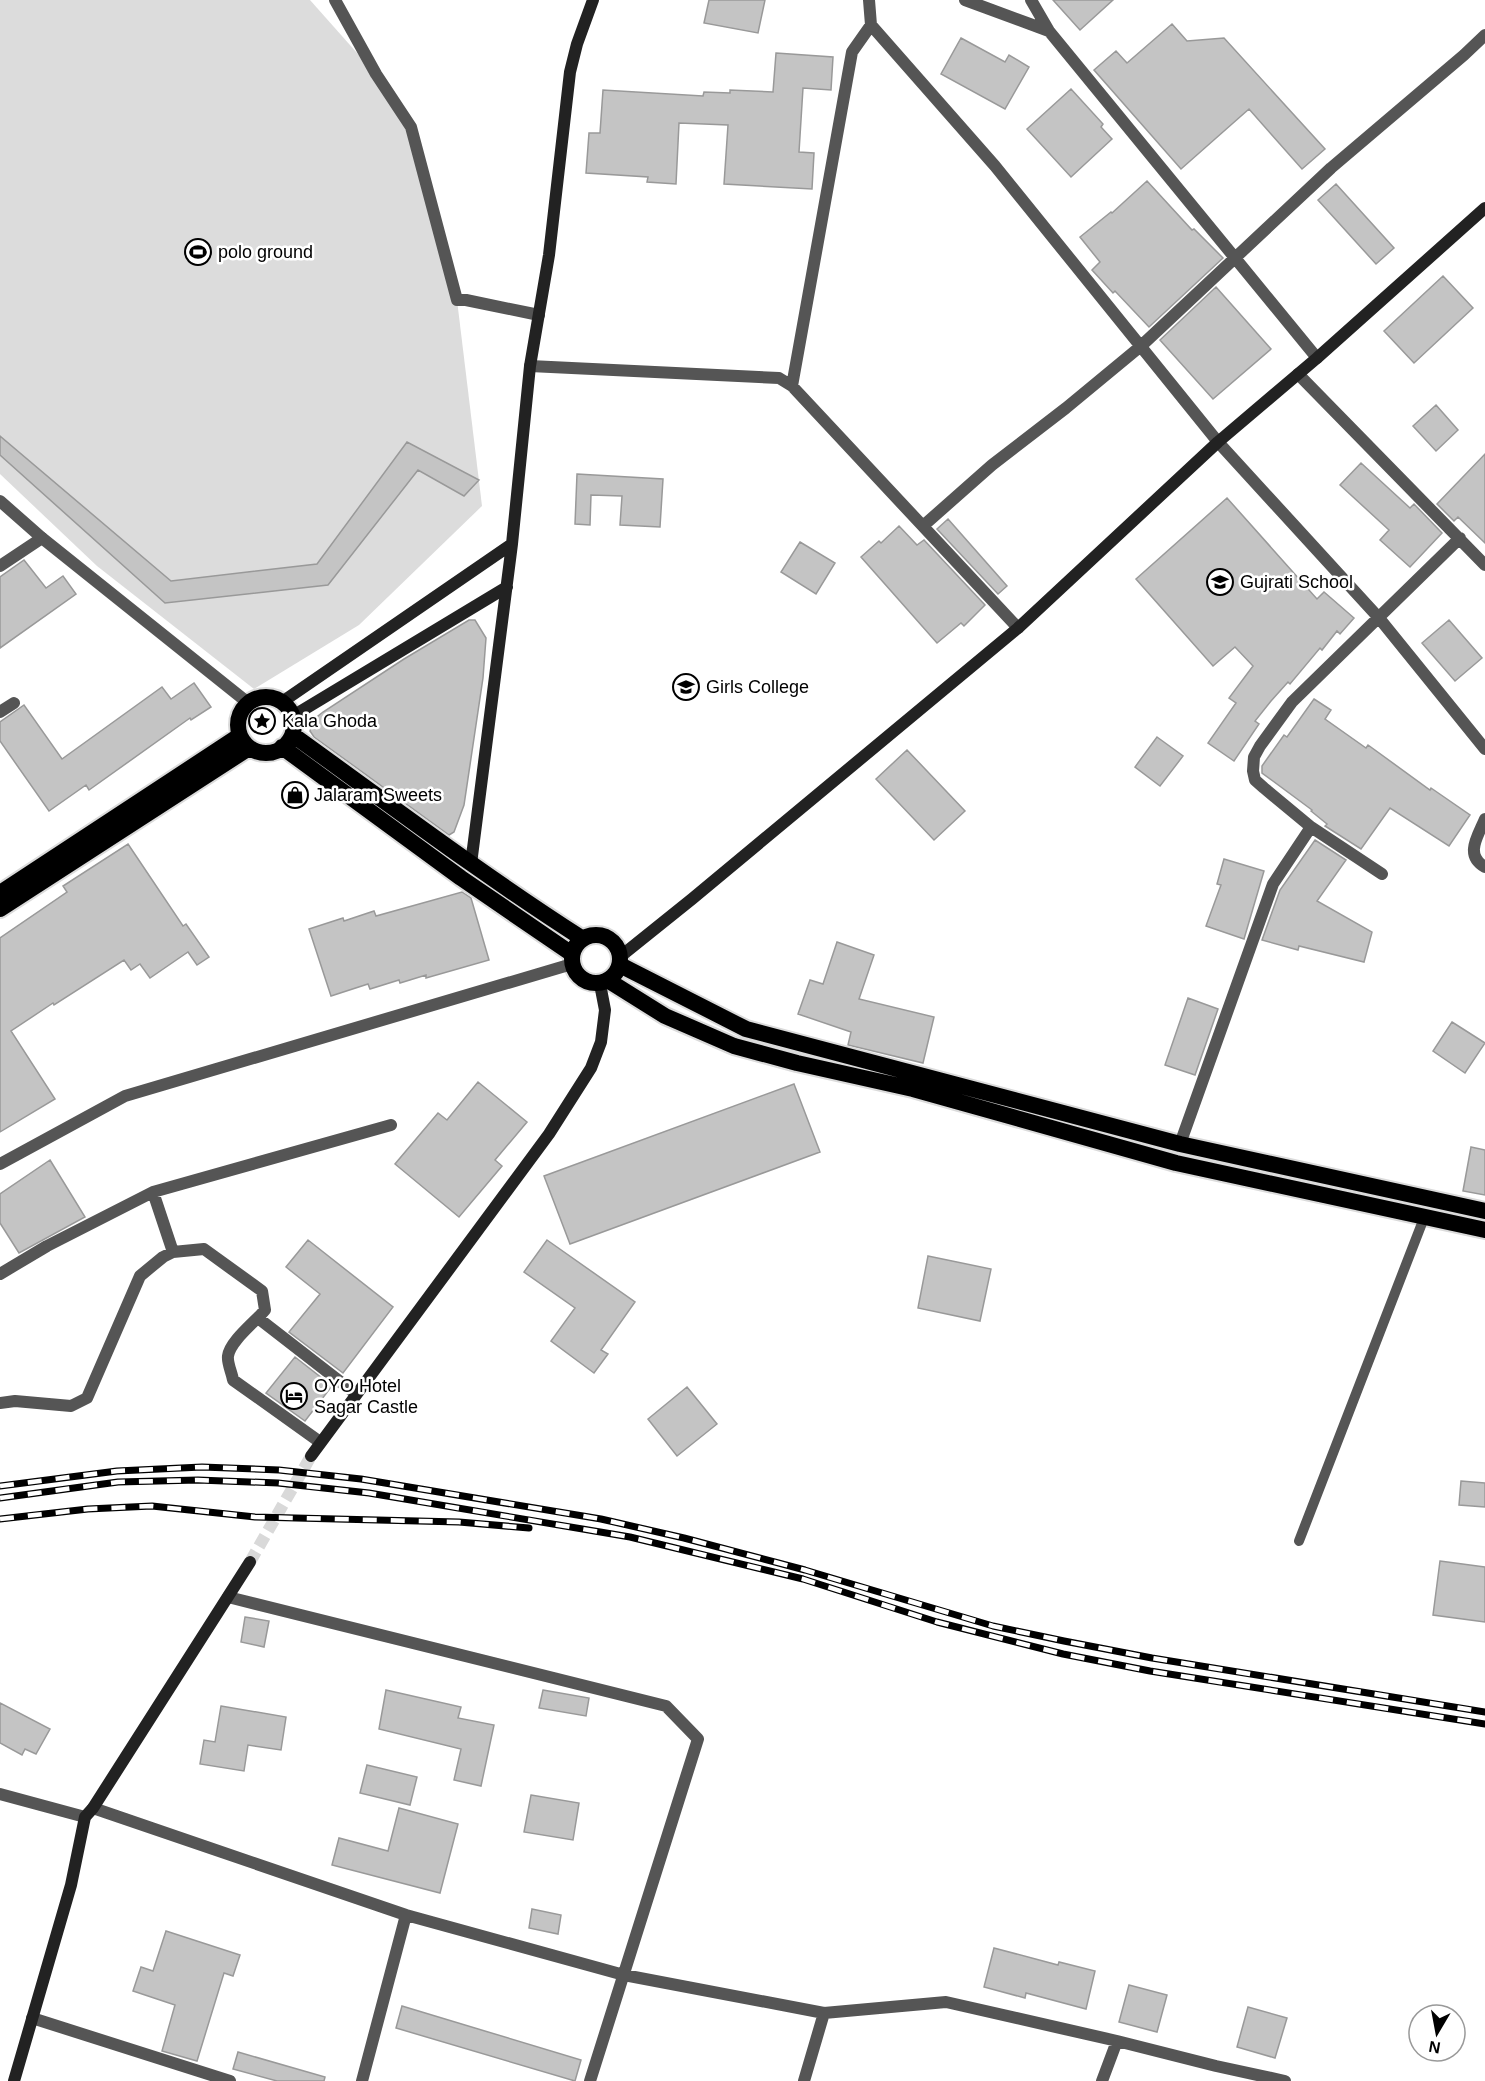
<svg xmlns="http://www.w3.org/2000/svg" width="1485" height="2081" font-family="Arial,sans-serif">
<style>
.green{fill:#dcdcdc}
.building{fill:#c4c4c4;stroke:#999;stroke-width:1.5}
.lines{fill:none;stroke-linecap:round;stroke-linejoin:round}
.secondary-tunnel{stroke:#d9d9d9;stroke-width:12;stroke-dasharray:12 6;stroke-linecap:butt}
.trunk-casing{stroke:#dbdbdb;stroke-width:20}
.service{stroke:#555;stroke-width:10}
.minor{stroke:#555;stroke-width:12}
.tertiary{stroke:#555;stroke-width:12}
.secondary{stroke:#222;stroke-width:12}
.trunk{stroke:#000;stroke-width:16}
.rail-casing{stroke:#000;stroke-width:7}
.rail{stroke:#fff;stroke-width:4.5;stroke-dasharray:14;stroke-linecap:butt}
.labels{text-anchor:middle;stroke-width:5;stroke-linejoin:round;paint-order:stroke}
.poi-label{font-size:18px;fill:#000;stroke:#fff;text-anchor:start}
</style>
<rect width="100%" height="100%" fill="#fff"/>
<!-- green -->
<path class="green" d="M 0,0 L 310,0 L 389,89 L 411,127 L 457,300 L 482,506 L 359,625 L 254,689 L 97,566 L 0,474 Z"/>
<!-- building -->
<path class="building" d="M 709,0 L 765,0 L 758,33 L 704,23 Z
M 1053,0 L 1113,0 L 1080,30 Z
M 1172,24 L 1187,41 L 1224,38 L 1325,149 L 1302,169 L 1249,109 L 1181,169 L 1094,70 L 1116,51 L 1127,63 Z
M 961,38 L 1005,62 L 1009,55 L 1029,67 L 1005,109 L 941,74 Z
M 776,53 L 833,57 L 831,90 L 803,88 L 799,152 L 814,153 L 812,189 L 724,184 L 728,125 L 679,123 L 676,184 L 647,182 L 648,177 L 586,173 L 589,133 L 600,133 L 603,90 L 703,96 L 704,92 L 730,93 L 730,90 L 773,92 Z
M 1071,89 L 1103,124 L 1101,127 L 1112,139 L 1071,177 L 1027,129 Z
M 1147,181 L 1192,230 L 1194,229 L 1223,258 L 1149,327 L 1115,291 L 1113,293 L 1092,270 L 1100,262 L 1080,237 L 1111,212 L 1112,213 Z
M 1336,184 L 1394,248 L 1376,264 L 1318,200 Z
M 1443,276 L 1473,308 L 1414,363 L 1384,331 Z
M 1216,287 L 1271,349 L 1213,399 L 1160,340 Z
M 1436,405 L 1458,430 L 1436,451 L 1413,426 Z
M 0,436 L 171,581 L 317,564 L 407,442 L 479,480 L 464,496 L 418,470 L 328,585 L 165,603 L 0,455 Z
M 1485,454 L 1485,543 L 1458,517 L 1454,521 L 1437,504 Z
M 1361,463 L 1410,508 L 1414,504 L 1442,533 L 1410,567 L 1380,540 L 1389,530 L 1340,485 Z
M 577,474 L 663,479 L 660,527 L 620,525 L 622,496 L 591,495 L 590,525 L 575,524 Z
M 1227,498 L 1317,599 L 1324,592 L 1354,618 L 1340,634 L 1337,631 L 1322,650 L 1320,648 L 1290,684 L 1288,682 L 1271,701 L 1255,721 L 1259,724 L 1234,761 L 1208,743 L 1236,703 L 1229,698 L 1253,666 L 1235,647 L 1213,666 L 1136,579 Z
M 948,519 L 1007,586 L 998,594 L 937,529 Z
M 899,526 L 917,545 L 924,540 L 985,605 L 964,626 L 961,623 L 937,643 L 861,557 L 879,541 L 881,543 Z
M 800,542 L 835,563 L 816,594 L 781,572 Z
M 24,560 L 46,588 L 63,576 L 76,594 L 0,648 L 0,577 Z
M 469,620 L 475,620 L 486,638 L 483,678 L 464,805 L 454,832 L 449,835 L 314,737 L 310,731 L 313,720 L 323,712 L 404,659 Z
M 1449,620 L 1482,658 L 1455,681 L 1422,643 Z
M 194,683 L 211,707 L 191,720 L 190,718 L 89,790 L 86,785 L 49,811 L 0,741 L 0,722 L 24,705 L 62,759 L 162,687 L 171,699 Z
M 1314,699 L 1331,710 L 1325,719 L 1366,748 L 1368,745 L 1430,790 L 1431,788 L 1470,815 L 1449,846 L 1390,808 L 1361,849 L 1325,826 L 1327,824 L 1311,811 L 1312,810 L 1262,773 L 1262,766 L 1284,735 L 1287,737 Z
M 1157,737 L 1183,756 L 1160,786 L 1135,767 Z
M 907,750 L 965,811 L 934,840 L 876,779 Z
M 1315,840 L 1346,860 L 1317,901 L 1372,932 L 1364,962 L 1299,946 L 1298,950 L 1262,940 L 1280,890 Z
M 128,844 L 183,926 L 186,924 L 209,957 L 197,965 L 188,952 L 150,978 L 140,964 L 131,970 L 124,960 L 54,1005 L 53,1003 L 11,1031 L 55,1099 L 0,1132 L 0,938 L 67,892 L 63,886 Z
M 1224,859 L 1264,871 L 1244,939 L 1206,926 L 1221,885 L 1217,884 Z
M 462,892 L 471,898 L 489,960 L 426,978 L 426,975 L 400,983 L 399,980 L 370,989 L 368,984 L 331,996 L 309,929 L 343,918 L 344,921 L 374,911 L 376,916 Z
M 837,942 L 874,955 L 859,999 L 934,1017 L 923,1063 L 848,1045 L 851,1032 L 798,1014 L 810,980 L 823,984 Z
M 1188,998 L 1218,1009 L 1195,1075 L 1165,1065 Z
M 1452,1022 L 1485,1043 L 1465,1073 L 1433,1051 Z
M 478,1082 L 527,1122 L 495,1160 L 502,1166 L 459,1217 L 395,1164 L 438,1113 L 447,1120 Z
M 794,1084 L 820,1152 L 570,1244 L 544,1176 Z
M 1471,1147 L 1485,1150 L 1485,1195 L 1463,1191 Z
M 50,1160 L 85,1217 L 19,1253 L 0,1223 L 0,1194 Z
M 308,1240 L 393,1307 L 343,1373 L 289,1332 L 320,1294 L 286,1267 Z
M 547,1240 L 635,1302 L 601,1350 L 608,1354 L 594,1373 L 551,1341 L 575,1308 L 524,1272 Z
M 928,1256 L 991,1269 L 980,1321 L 918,1308 Z
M 295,1357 L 332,1386 L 305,1421 L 266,1393 Z
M 687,1387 L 717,1424 L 677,1456 L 648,1419 Z
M 1461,1481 L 1485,1483 L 1485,1507 L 1459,1505 Z
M 1440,1561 L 1485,1567 L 1485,1622 L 1433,1615 Z
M 245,1617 L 269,1621 L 264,1647 L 241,1642 Z
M 386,1690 L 461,1707 L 458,1718 L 494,1725 L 481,1786 L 454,1780 L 461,1749 L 379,1729 Z
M 543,1690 L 589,1698 L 586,1716 L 539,1708 Z
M 0,1703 L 50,1729 L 36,1754 L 25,1749 L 22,1755 L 0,1743 Z
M 221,1706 L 286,1717 L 281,1750 L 248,1745 L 244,1771 L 200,1764 L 204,1740 L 215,1742 Z
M 367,1765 L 417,1777 L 410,1805 L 360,1793 Z
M 531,1795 L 579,1803 L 573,1840 L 524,1832 Z
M 399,1808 L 458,1824 L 440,1893 L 332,1865 L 339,1838 L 388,1851 Z
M 532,1909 L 561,1915 L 558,1934 L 529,1928 Z
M 166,1931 L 240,1955 L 233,1976 L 224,1973 L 197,2061 L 162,2051 L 175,2005 L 133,1991 L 141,1967 L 153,1971 Z
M 994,1948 L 1058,1965 L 1059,1962 L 1095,1971 L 1086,2009 L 1026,1993 L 1025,1998 L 984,1987 Z
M 1129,1985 L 1167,1995 L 1157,2032 L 1119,2022 Z
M 402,2006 L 581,2060 L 575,2081 L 396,2028 Z
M 1248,2007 L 1287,2018 L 1275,2058 L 1237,2047 Z
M 238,2052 L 325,2077 L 324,2081 L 277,2081 L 233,2069 Z"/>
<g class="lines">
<!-- secondary-tunnel -->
<path class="secondary-tunnel" d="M 250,1562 L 311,1456"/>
<defs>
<path id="trunk" d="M238 725a28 28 0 1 1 56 0a28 28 0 1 1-56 0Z
M 293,735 C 389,804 483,875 583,939
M 282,747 L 461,878 L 572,954
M 0,893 L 239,736
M 0,909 L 249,748
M572 959a24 24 0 1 1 48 0a24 24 0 1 1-48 0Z
M 620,965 L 746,1029 L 1180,1144 L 1485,1211
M 609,981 L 665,1016 L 734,1046 L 797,1063 L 913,1089 L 1176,1163 L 1485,1230"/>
</defs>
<!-- trunk casing -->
<use href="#trunk" class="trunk-casing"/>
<!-- service -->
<path class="service" d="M 1299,1541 L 1424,1218"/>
<!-- minor -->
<path class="minor" d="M 335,0 L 376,74 L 411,127 L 457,300 L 466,300 L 539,315
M 869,0 L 871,25 L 995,166 L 1218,442 L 1379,618 L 1485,749
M 965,0 L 1049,31 L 1317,358
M 1031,0 L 1049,31
M 530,366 L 779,378 L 792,386 L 1018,628
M 1298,374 L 1485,565
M 792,386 L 852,52 L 871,25
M 923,526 L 992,465 L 1066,408 L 1141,346 L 1331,168 L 1464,55 L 1485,35
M 0,566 L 42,538
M 0,712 L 14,703
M 1485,819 C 1478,836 1464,855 1485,867
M 1382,874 L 1311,827 L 1264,788 L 1255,780 L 1253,771 L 1254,757 L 1260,746 L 1292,702 L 1460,538
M 1180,1144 L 1273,884 L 1311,827
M 0,1164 L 125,1096 L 572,964
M 153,1192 L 173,1252
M 0,1274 L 47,1246 L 153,1192 L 391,1125
M 258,1318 L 356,1394
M 0,1403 L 15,1401 L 71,1406 L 87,1398 L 140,1276 L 163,1257 L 173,1252 L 204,1249 L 262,1291 L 265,1310 C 255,1322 230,1341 228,1356 C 227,1363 232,1373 233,1380 L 320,1442
M 228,1597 L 666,1706 L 698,1739 L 590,2081
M 0,1794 L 85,1817
M 93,1808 L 406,1915 L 624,1975 L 824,2013
M 32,2018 L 230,2081
M 362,2081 L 406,1915
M 804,2081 L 824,2013 L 946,2002 L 1117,2041 L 1216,2066 L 1285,2081
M 1102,2081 L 1117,2041"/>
<!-- tertiary -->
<path class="tertiary" d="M 0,501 L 42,538 L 247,702"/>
<!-- secondary -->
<path class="secondary" d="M 282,702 L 512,544
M 293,716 L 507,587
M 471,864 L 512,544 L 530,366 L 549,255 L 570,72 L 577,44 L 593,0
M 621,956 L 692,899 L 1018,628 L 1218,442 L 1317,358 L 1485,208
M 311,1456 L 549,1134 L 591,1068 L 601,1042 L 605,1010 L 600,984
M 14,2081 L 71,1885 L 85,1817 L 93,1808 L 250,1562"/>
<!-- trunk -->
<use href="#trunk" class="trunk"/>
<defs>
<path id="rail" d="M 0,1486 L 117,1471 L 202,1467 L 279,1470 L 361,1479 L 601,1519 L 684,1538 L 805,1570 L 993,1626 L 1064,1641 L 1152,1658 L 1485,1712
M 0,1498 L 118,1482 L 198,1480 L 278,1483 L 369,1493 L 630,1537 L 803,1579 L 937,1622 L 1063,1654 L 1150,1671 L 1485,1724
M 0,1519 L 88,1509 L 152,1506 L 255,1517 L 459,1522 L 529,1528"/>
</defs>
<!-- rail casing -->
<use href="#rail" class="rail-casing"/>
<!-- rail -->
<use href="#rail" class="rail"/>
</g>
<!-- icons -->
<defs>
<symbol id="stadium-ring" viewBox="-11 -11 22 22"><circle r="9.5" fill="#fff" stroke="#000" stroke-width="1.5"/><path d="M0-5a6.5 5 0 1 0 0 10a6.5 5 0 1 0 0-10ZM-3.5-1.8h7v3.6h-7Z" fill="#000"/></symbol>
<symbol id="school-ring" viewBox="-11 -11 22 22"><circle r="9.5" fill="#fff" stroke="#000" stroke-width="1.5"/><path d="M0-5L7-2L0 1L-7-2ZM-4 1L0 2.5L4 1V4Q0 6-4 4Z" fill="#000"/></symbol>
<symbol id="university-ring" viewBox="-11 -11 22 22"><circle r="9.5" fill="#fff" stroke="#000" stroke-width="1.5"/><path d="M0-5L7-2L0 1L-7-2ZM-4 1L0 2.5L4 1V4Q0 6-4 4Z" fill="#000"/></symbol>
<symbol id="sight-ring" viewBox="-11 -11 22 22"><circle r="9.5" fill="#fff" stroke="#000" stroke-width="1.5"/><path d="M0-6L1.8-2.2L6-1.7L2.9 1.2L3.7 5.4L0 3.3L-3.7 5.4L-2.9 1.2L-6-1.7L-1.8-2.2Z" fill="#000"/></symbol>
<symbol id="shop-ring" viewBox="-11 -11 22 22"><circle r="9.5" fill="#fff" stroke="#000" stroke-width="1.5"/><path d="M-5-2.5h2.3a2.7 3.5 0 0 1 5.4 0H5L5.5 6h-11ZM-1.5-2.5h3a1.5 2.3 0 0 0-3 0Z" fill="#000"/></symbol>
<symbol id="hotel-ring" viewBox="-11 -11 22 22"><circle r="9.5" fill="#fff" stroke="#000" stroke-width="1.5"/><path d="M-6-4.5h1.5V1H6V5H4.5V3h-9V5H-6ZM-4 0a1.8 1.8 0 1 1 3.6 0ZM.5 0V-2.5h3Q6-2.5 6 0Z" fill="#000"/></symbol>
</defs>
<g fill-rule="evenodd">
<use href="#stadium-ring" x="183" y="237" width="30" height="30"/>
<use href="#school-ring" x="1205" y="567" width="30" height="30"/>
<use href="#university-ring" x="671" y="672" width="30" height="30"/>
<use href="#sight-ring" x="247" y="706" width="30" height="30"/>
<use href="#shop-ring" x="280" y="780" width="30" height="30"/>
<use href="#hotel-ring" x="279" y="1381" width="30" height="30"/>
</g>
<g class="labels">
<!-- poi labels -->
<g class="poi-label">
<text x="218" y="258">polo ground</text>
<text x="1240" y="588">Gujrati School</text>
<text x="706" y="693">Girls College</text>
<text x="282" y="727">Kala Ghoda</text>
<text x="314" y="801">Jalaram Sweets</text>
<text x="314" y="1392">OYO Hotel<tspan x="314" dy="21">Sagar Castle</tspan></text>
</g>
</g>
<!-- north arrow -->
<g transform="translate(1437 2033) rotate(190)"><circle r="28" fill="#ffffff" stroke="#999999" stroke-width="1.5"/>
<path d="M0-4.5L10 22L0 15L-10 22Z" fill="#000000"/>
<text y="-9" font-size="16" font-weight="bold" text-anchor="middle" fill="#000000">N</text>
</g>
</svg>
